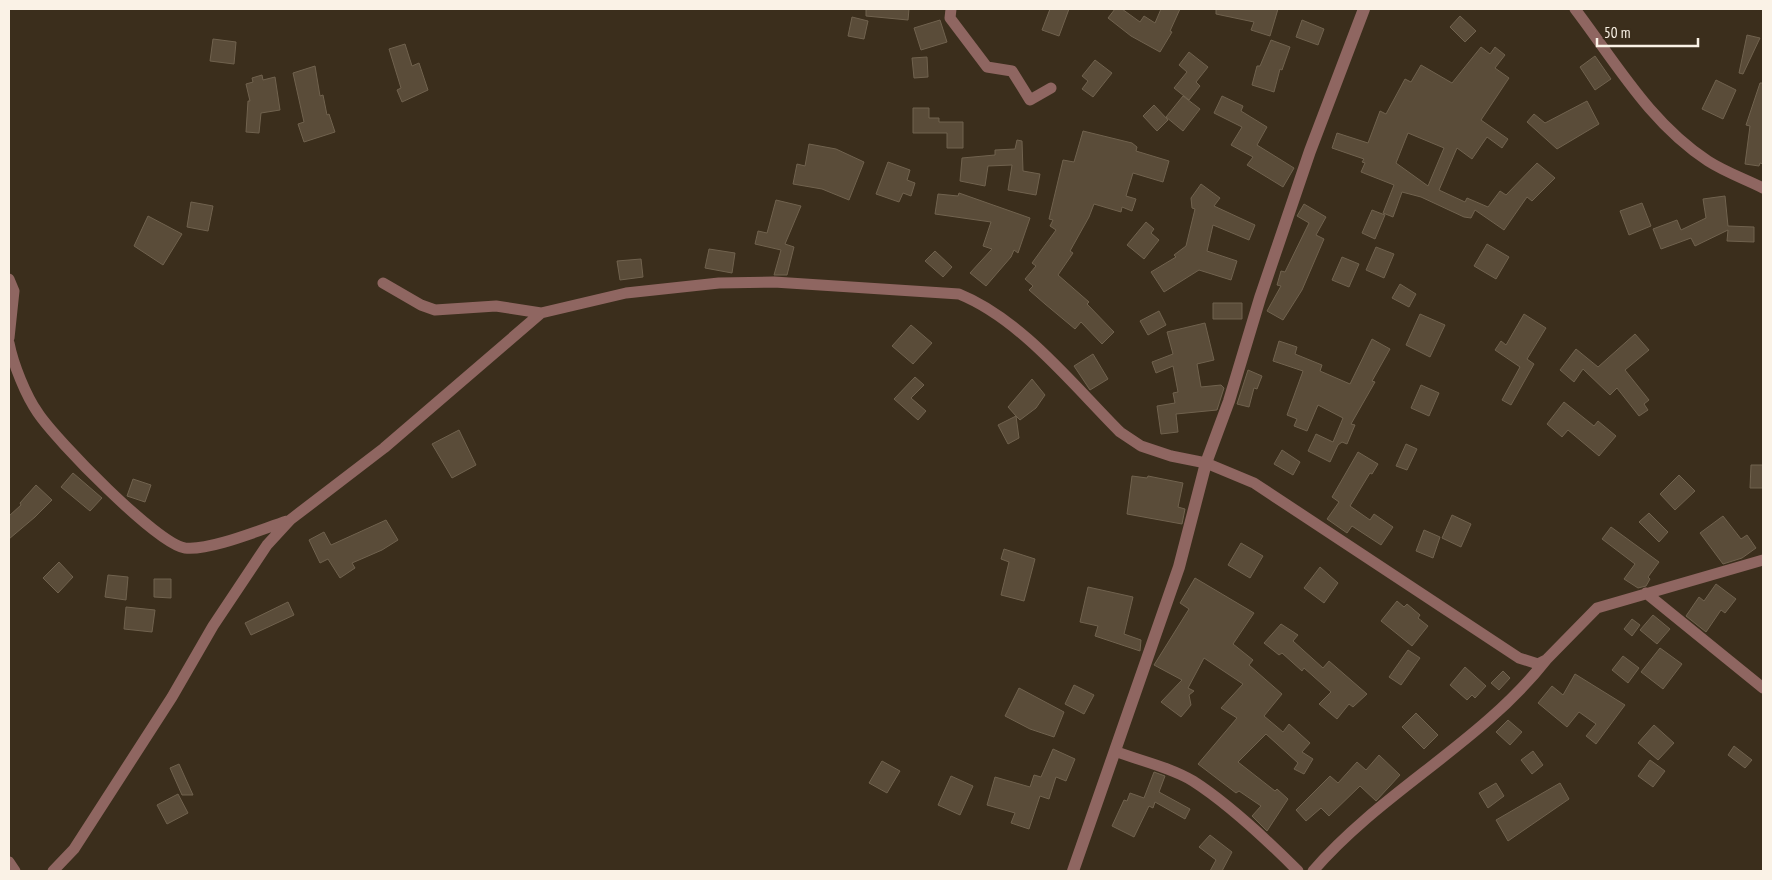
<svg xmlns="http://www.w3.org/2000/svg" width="1772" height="880" font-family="'PT Sans Narrow',sans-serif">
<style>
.building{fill:#5a4c39;stroke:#70624e;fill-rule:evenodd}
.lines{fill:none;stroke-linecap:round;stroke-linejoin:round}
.minor{stroke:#8f6661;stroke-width:11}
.tertiary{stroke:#8f6661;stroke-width:12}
</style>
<rect width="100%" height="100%" fill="#3b2e1c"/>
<!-- building -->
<path class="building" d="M 866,9 L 909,9 L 908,20 L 866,16 Z
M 1050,9 L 1069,9 L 1059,36 L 1042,30 Z
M 1115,9 L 1122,9 L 1140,22 L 1144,16 L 1155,23 L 1161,9 L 1180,9 L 1170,31 L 1172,32 L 1160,52 L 1131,36 L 1108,18 Z
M 1216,9 L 1278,9 L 1270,36 L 1251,30 L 1254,22 L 1216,14 Z
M 1460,16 L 1476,31 L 1465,42 L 1450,27 Z
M 852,17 L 868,21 L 864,39 L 848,36 Z
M 940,20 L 947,42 L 921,50 L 914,28 Z
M 1302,20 L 1324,29 L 1318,45 L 1296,37 Z
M 1747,35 L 1760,38 L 1743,74 L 1739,73 Z
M 213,39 L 236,42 L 234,64 L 210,61 Z
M 1271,40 L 1290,47 L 1282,70 L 1280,69 L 1274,92 L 1252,85 L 1257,66 L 1260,66 Z
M 405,44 L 412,66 L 419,63 L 428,90 L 402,102 L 397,90 L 401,88 L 389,49 Z
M 1481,47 L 1490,54 L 1495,47 L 1505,55 L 1495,68 L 1509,78 L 1481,120 L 1508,139 L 1502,148 L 1487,137 L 1472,159 L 1457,148 L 1439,190 L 1465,202 L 1467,198 L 1488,207 L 1500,191 L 1506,195 L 1537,163 L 1555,178 L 1532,201 L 1527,197 L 1504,230 L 1475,210 L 1471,218 L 1464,217 L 1421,197 L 1402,192 L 1393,217 L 1383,213 L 1394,185 L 1361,172 L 1365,163 L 1362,162 L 1364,159 L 1332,148 L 1337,133 L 1368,143 L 1380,111 L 1386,114 L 1405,79 L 1411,82 L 1421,65 L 1452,83 ZM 1408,133 L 1444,148 L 1428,186 L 1396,163 Z
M 1189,52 L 1208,67 L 1196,82 L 1200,86 L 1189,100 L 1174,88 L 1187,72 L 1179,65 Z
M 1595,56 L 1611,79 L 1595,90 L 1580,67 Z
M 927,57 L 928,77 L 914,78 L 912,58 Z
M 1095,60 L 1112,73 L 1093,97 L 1082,89 L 1088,81 L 1082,76 Z
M 315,66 L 320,96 L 323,95 L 327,115 L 329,114 L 335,132 L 304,142 L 298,124 L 304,122 L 293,73 Z
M 262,75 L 263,80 L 275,77 L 280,110 L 261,113 L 259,133 L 246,132 L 248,101 L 250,101 L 246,84 L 253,82 L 252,78 Z
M 1716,80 L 1736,90 L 1723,119 L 1702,109 Z
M 1760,83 L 1763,83 L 1763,164 L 1760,163 L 1759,166 L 1745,164 L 1750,126 L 1746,125 Z
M 1183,96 L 1200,109 L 1183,131 L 1166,117 Z
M 1222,96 L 1243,106 L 1241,111 L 1267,127 L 1257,145 L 1294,168 L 1283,187 L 1247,165 L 1253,157 L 1231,145 L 1242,127 L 1214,113 Z
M 1587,101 L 1599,124 L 1557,149 L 1527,122 L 1534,114 L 1545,123 Z
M 1154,105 L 1168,120 L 1157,131 L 1143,116 Z
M 913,108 L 929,108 L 929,118 L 939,118 L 939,122 L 963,122 L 963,148 L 947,148 L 947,133 L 913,133 Z
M 1083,131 L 1132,143 L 1137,147 L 1136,151 L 1169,161 L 1163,182 L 1133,173 L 1126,196 L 1136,199 L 1132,211 L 1122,207 L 1121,212 L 1094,204 L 1089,217 L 1070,251 L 1073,253 L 1058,275 L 1089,302 L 1087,304 L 1114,332 L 1102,344 L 1081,322 L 1075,329 L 1045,304 L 1029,290 L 1033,286 L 1025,279 L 1036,266 L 1032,263 L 1056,230 L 1050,226 L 1053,220 L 1049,219 L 1063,160 L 1074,162 Z
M 1017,140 L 1022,141 L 1023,171 L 1040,174 L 1036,195 L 1008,190 L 1012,165 L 988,166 L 985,186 L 960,181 L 962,158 L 995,155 L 995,150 L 1015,149 Z
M 809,144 L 836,149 L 864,162 L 849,200 L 822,189 L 793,184 L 797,164 L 805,166 Z
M 888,162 L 910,170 L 907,180 L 915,183 L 911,196 L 903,193 L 899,202 L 876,194 Z
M 1201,184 L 1220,198 L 1214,206 L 1255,225 L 1249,240 L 1213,225 L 1207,251 L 1237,261 L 1231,280 L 1199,270 L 1164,292 L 1151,272 L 1176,257 L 1174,255 L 1186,246 L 1195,209 L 1192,208 L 1191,198 Z
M 959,193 L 1030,218 L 1018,253 L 1014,250 L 1011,257 L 986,286 L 970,273 L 992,249 L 983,246 L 991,222 L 935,214 L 938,194 L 958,196 Z
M 1725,196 L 1728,226 L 1754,227 L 1754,242 L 1727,241 L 1728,230 L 1695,246 L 1691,238 L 1661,249 L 1653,229 L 1677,220 L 1681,230 L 1706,218 L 1703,199 Z
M 776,200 L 801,206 L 785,244 L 794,247 L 787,275 L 774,275 L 781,250 L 755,244 L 758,231 L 767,233 Z
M 191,202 L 213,206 L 208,231 L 187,227 Z
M 1642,203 L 1651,226 L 1629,235 L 1620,211 Z
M 1304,204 L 1326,217 L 1316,235 L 1324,239 L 1302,290 L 1283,320 L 1267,311 L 1281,286 L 1277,285 L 1281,271 L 1285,272 L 1309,223 L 1297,216 Z
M 1372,210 L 1385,215 L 1375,239 L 1362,233 Z
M 148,216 L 182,234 L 163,265 L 134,246 Z
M 1146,222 L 1154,229 L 1151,233 L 1159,240 L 1144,259 L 1127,245 Z
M 1487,244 L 1509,257 L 1496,279 L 1474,266 Z
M 1376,247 L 1394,254 L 1384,278 L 1366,270 Z
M 709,249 L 735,253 L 732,273 L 705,268 Z
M 935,251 L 952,267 L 943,277 L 925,261 Z
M 1342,257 L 1359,264 L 1349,287 L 1332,280 Z
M 641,259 L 643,277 L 620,280 L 617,261 Z
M 1400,284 L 1416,294 L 1409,307 L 1392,298 Z
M 1213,303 L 1242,303 L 1242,319 L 1213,319 Z
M 1159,311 L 1166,325 L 1148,335 L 1140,321 Z
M 1420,314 L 1445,325 L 1430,357 L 1406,345 Z
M 1524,314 L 1546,328 L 1527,359 L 1534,364 L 1511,405 L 1502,400 L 1520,367 L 1495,350 L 1501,341 L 1506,345 Z
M 1205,323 L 1214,360 L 1197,364 L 1201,387 L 1221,385 L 1224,388 L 1217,410 L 1176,414 L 1178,432 L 1161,434 L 1157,406 L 1175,403 L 1173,393 L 1178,392 L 1173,366 L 1156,373 L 1152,362 L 1173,354 L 1167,332 Z
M 911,325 L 932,343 L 913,364 L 892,346 Z
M 1635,334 L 1649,350 L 1625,370 L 1649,400 L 1644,404 L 1648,410 L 1639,416 L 1617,388 L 1610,395 L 1583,369 L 1574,382 L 1560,370 L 1576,349 L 1598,367 Z
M 1372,339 L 1390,349 L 1372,381 L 1375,382 L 1351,424 L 1355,425 L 1347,444 L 1342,442 L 1338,445 L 1330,462 L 1308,451 L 1316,434 L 1333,442 L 1343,418 L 1318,405 L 1307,431 L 1294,426 L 1297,419 L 1287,415 L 1303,371 L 1273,361 L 1279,341 L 1297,347 L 1295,354 L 1322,365 L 1320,371 L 1350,384 Z
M 1093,354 L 1108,379 L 1090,390 L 1074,366 Z
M 1248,370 L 1262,376 L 1257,389 L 1254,388 L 1249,407 L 1237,404 Z
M 915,377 L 924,385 L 911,398 L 926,411 L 918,420 L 894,399 Z
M 1032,379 L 1045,395 L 1036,408 L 1020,420 L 1016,416 L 1019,438 L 1008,444 L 998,425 L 1016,416 L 1008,407 Z
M 1421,385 L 1439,393 L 1429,416 L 1411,408 Z
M 1564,402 L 1594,426 L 1598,421 L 1616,436 L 1599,456 L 1568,430 L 1562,437 L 1547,424 Z
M 459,430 L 476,465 L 452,478 L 432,444 Z
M 1406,444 L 1417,449 L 1407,470 L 1396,466 Z
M 1282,450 L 1300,462 L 1293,475 L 1274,464 Z
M 1358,452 L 1378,464 L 1372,474 L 1370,473 L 1350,506 L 1370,520 L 1374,514 L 1393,527 L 1381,545 L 1352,526 L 1347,533 L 1327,519 L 1339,502 L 1332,497 Z
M 1751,465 L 1763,465 L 1763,488 L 1750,488 Z
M 73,473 L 102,498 L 90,511 L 61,487 Z
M 1679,475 L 1695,491 L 1675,510 L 1660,494 Z
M 1132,476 L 1147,478 L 1148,476 L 1183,483 L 1178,507 L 1185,509 L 1182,524 L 1127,514 Z
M 133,479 L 151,485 L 145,502 L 127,496 Z
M 36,485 L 52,500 L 35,517 L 9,539 L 9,516 L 21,505 L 20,503 Z
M 1649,513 L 1668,532 L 1659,542 L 1639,522 Z
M 1452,515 L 1471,524 L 1461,547 L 1442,538 Z
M 1723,516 L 1741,539 L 1747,535 L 1756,548 L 1742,558 L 1723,564 L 1700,533 Z
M 386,520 L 398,540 L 382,550 L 352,563 L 355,568 L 340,578 L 328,559 L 320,563 L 309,540 L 324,532 L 331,545 Z
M 1611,527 L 1659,562 L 1648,577 L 1650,579 L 1646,586 L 1638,588 L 1624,579 L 1635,564 L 1602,539 Z
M 1424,530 L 1440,537 L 1433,558 L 1416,551 Z
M 1241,543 L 1263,556 L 1250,578 L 1228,565 Z
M 1004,549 L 1035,559 L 1024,601 L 1001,595 L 1009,562 L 1001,559 Z
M 59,562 L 73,577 L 58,593 L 43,578 Z
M 1320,567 L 1338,583 L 1324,603 L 1304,588 Z
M 108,575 L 128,577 L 126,600 L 105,597 Z
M 1195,578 L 1254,613 L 1233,644 L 1253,660 L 1249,665 L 1282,694 L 1264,716 L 1283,732 L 1289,724 L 1310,743 L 1302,752 L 1313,759 L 1304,774 L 1294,769 L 1298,763 L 1266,734 L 1238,762 L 1275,791 L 1277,789 L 1288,799 L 1267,831 L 1252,816 L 1261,806 L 1239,791 L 1236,793 L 1198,764 L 1237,718 L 1221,708 L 1243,684 L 1204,658 L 1188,688 L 1194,691 L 1189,695 L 1191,705 L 1181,717 L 1161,702 L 1182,680 L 1154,665 L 1189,609 L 1180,603 Z
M 154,579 L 171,579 L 171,598 L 154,597 Z
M 1716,584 L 1736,599 L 1725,613 L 1721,610 L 1706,632 L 1686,616 L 1699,597 L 1704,601 Z
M 1088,587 L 1133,597 L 1124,634 L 1141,640 L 1140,651 L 1095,636 L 1098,626 L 1080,622 Z
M 1397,601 L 1404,607 L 1407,604 L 1420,615 L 1418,618 L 1428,626 L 1412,646 L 1381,621 Z
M 288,602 L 294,615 L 251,635 L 245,623 Z
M 126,607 L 155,610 L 152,632 L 124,629 Z
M 1653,615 L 1670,629 L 1657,644 L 1640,630 Z
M 1632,619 L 1640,625 L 1632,636 L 1624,629 Z
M 1281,624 L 1298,635 L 1293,641 L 1323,668 L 1329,661 L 1367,694 L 1353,707 L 1349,704 L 1337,719 L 1319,704 L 1331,692 L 1304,668 L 1302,671 L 1282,653 L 1279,655 L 1264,643 Z
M 1660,648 L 1682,664 L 1663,689 L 1641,672 Z
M 1408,650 L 1420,658 L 1401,685 L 1389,677 Z
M 1623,656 L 1639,668 L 1628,683 L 1612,670 Z
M 1465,667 L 1486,686 L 1475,698 L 1472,695 L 1467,700 L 1450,685 Z
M 1503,671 L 1510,678 L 1499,690 L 1491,683 Z
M 1575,674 L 1625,705 L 1596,744 L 1586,736 L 1596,724 L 1579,712 L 1567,727 L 1538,703 L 1552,686 L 1563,695 Z
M 1074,685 L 1094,695 L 1084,714 L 1065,704 Z
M 1019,688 L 1064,712 L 1054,737 L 1030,729 L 1005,716 Z
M 1416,713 L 1438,735 L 1424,749 L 1402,727 Z
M 1508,720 L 1522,732 L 1510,745 L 1496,732 Z
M 1654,725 L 1674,743 L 1658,760 L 1638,743 Z
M 1734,746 L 1752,760 L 1745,768 L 1728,755 Z
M 1053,749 L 1075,759 L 1066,781 L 1056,777 L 1049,799 L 1040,796 L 1029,829 L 1011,823 L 1015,813 L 987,805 L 995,777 L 1030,787 L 1034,775 L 1041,777 Z
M 1533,751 L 1543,765 L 1532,774 L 1521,760 Z
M 1379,755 L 1400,775 L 1376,801 L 1360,786 L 1329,816 L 1321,808 L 1306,821 L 1296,810 L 1330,776 L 1338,783 L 1357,762 L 1366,770 Z
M 1650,760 L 1665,771 L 1653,787 L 1638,776 Z
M 882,761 L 900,771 L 887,793 L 869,783 Z
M 179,764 L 193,795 L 182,795 L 170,768 Z
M 1154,772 L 1165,776 L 1159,792 L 1190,809 L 1185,819 L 1155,802 L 1153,808 L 1149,806 L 1134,837 L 1112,826 L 1124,800 L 1127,801 L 1130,793 L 1144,798 Z
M 951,776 L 973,786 L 960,815 L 938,805 Z
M 1496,783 L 1504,796 L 1488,808 L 1479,793 Z
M 1560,783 L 1569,799 L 1508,841 L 1496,820 Z
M 178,794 L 188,813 L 167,824 L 157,805 Z
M 1210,835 L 1232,852 L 1222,871 L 1210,871 L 1216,860 L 1199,847 Z"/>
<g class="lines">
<!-- minor -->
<path class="minor" d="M 951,9 L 950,18 L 987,67 L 1012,71 L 1030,100 L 1051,88
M 1575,9 C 1616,63 1650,123 1708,161 C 1725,172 1745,179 1763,188
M 9,279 L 14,291 L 9,338
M 383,283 L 421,305 L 435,310 L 496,306 L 541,313
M 9,343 C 13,364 26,396 38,413 C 56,440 157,544 185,548 C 210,551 262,529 287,521
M 1646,593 L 1763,688
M 1115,751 C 1140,761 1170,767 1193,781 C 1229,804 1268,841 1298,871
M 9,862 L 15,871
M 53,871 L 74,849 L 172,697 L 213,626 L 267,545 L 290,520 L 384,448 L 541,313 L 626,293 L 719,283 L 774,282 L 959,294 C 1021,319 1073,385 1120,432 L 1141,446 L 1171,456 L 1206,463 L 1254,483 L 1519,658 L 1538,664 L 1546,660 L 1597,608 L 1763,560
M 1313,871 C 1382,791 1481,743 1546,660"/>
<!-- tertiary -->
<path class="tertiary" d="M 1073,871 L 1179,567 L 1206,463 L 1229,401 L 1260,298 L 1310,151 L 1364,9"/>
</g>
<!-- border -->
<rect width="1772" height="880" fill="none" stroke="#faf2e6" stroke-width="20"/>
<!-- scale -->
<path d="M1597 38v8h101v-8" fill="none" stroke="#faf2e6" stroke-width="2.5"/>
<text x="1604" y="38" font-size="15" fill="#faf2e6" stroke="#3b2e1c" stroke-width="4" paint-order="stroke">50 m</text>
</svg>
